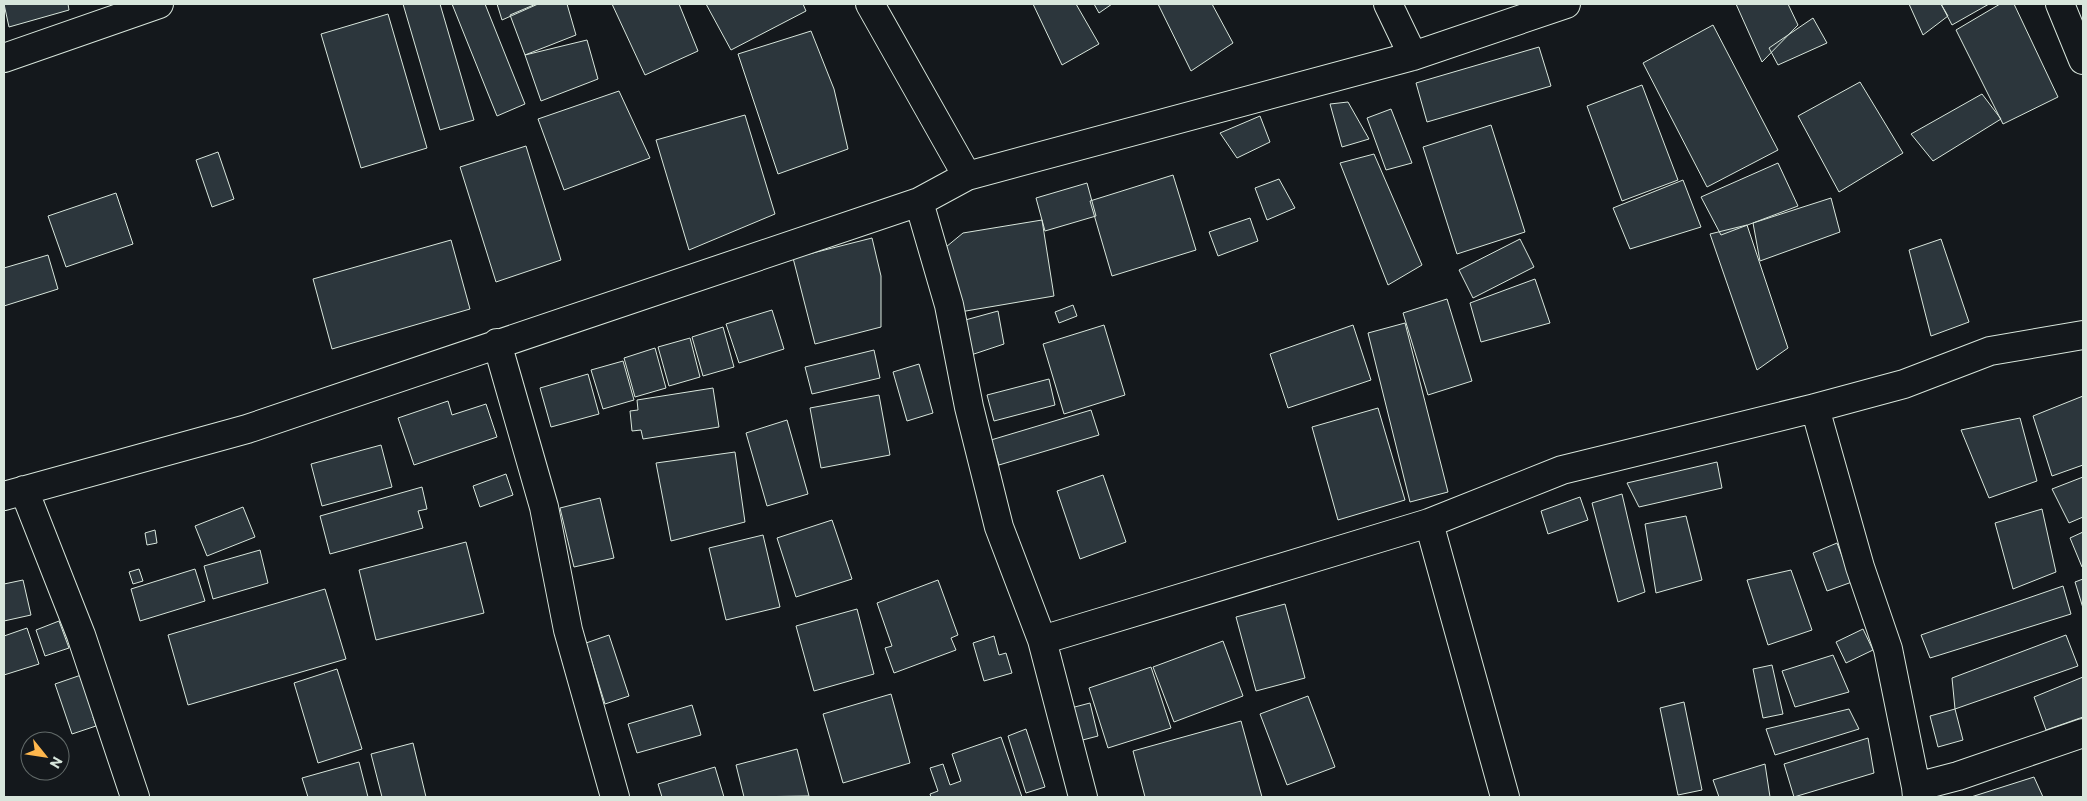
<svg xmlns="http://www.w3.org/2000/svg" width="2087" height="801" font-family="Commissioner,sans-serif">
<style>
.building{fill:#2c363c;stroke:#d8e6dc}
.lines{fill:none;stroke-linecap:round;stroke-linejoin:round}
.minor-casing{stroke:#d8e6dc;stroke-width:30}
.minor{stroke:#14181c;stroke-width:28}
</style>
<rect width="100%" height="100%" fill="#14181c"/>
<!-- building -->
<path class="building" d="M 4,4 L 68,4 L 69,10 L 9,27 Z
M 403,4 L 440,4 L 474,120 L 440,130 Z
M 452,4 L 485,4 L 525,104 L 497,116 Z
M 497,4 L 538,4 L 502,20 Z
M 536,4 L 567,4 L 576,35 L 525,55 L 510,15 Z
M 612,4 L 679,4 L 698,51 L 645,75 Z
M 706,4 L 803,4 L 806,11 L 731,50 Z
M 1033,4 L 1076,4 L 1099,44 L 1062,65 Z
M 1094,4 L 1112,4 L 1099,13 Z
M 1158,4 L 1212,4 L 1233,43 L 1191,71 Z
M 1736,4 L 1788,4 L 1798,25 L 1762,62 Z
M 1909,4 L 1941,4 L 1948,16 L 1923,35 Z
M 1941,4 L 1989,4 L 1952,25 Z
M 2000,4 L 2014,4 L 2058,97 L 2003,124 L 1956,30 Z
M 388,14 L 427,148 L 361,168 L 321,34 Z
M 1813,18 L 1827,43 L 1778,65 L 1769,48 Z
M 1713,25 L 1778,150 L 1707,187 L 1643,63 Z
M 811,31 L 834,89 L 848,149 L 778,174 L 738,54 Z
M 587,40 L 598,79 L 541,101 L 525,55 Z
M 1539,47 L 1551,86 L 1427,122 L 1416,83 Z
M 1860,82 L 1903,153 L 1839,192 L 1798,116 Z
M 1642,85 L 1678,180 L 1622,201 L 1587,106 Z
M 619,91 L 650,158 L 564,190 L 538,119 Z
M 1982,94 L 2001,119 L 1933,161 L 1911,134 Z
M 1348,102 L 1369,139 L 1342,147 L 1330,104 Z
M 1391,109 L 1412,163 L 1386,170 L 1367,118 Z
M 745,115 L 775,214 L 689,250 L 656,140 Z
M 1260,116 L 1270,142 L 1237,158 L 1220,133 Z
M 1491,125 L 1525,232 L 1457,254 L 1423,147 Z
M 526,146 L 561,260 L 496,282 L 460,167 Z
M 218,152 L 234,199 L 212,207 L 196,160 Z
M 1374,154 L 1422,265 L 1388,285 L 1340,163 Z
M 1778,163 L 1798,206 L 1721,235 L 1701,197 Z
M 1173,175 L 1196,250 L 1112,276 L 1090,201 Z
M 1279,179 L 1295,208 L 1267,220 L 1255,188 Z
M 1683,180 L 1701,227 L 1630,249 L 1613,208 Z
M 1087,183 L 1096,216 L 1045,231 L 1036,198 Z
M 116,193 L 133,244 L 66,267 L 48,216 Z
M 1831,198 L 1840,232 L 1760,261 L 1753,223 Z
M 1250,218 L 1258,241 L 1218,256 L 1209,232 Z
M 1042,220 L 1054,296 L 960,312 L 935,256 L 963,233 Z
M 1747,225 L 1788,348 L 1757,370 L 1710,234 Z
M 872,238 L 881,276 L 881,327 L 815,344 L 793,258 Z
M 1520,239 L 1534,267 L 1473,298 L 1459,270 Z
M 1941,239 L 1969,322 L 1931,336 L 1909,250 Z
M 451,240 L 470,309 L 332,349 L 313,279 Z
M 48,255 L 58,289 L 4,306 L 4,268 Z
M 1535,279 L 1550,323 L 1481,342 L 1470,303 Z
M 1447,299 L 1472,381 L 1428,395 L 1403,313 Z
M 1073,305 L 1077,316 L 1059,323 L 1055,312 Z
M 772,310 L 784,349 L 739,363 L 726,324 Z
M 998,311 L 1004,344 L 968,356 L 958,322 Z
M 1405,323 L 1448,492 L 1410,502 L 1368,333 Z
M 1104,325 L 1125,395 L 1064,414 L 1043,344 Z
M 1353,325 L 1371,380 L 1288,408 L 1270,354 Z
M 723,327 L 734,367 L 703,376 L 692,337 Z
M 690,338 L 700,377 L 669,386 L 658,347 Z
M 655,348 L 666,388 L 635,397 L 624,358 Z
M 874,350 L 880,378 L 812,394 L 805,367 Z
M 623,361 L 634,400 L 603,409 L 591,370 Z
M 919,364 L 933,413 L 907,421 L 893,372 Z
M 588,374 L 599,414 L 551,427 L 540,388 Z
M 1049,379 L 1055,405 L 994,421 L 987,395 Z
M 713,388 L 719,427 L 643,439 L 641,430 L 632,431 L 630,411 L 638,410 L 637,400 Z
M 879,395 L 890,455 L 821,468 L 810,408 Z
M 2083,396 L 2083,465 L 2052,476 L 2033,416 Z
M 448,401 L 452,415 L 486,404 L 497,437 L 414,465 L 398,418 Z
M 1378,408 L 1405,500 L 1338,520 L 1312,427 Z
M 1091,410 L 1099,435 L 999,465 L 991,440 Z
M 2020,418 L 2037,481 L 1989,498 L 1961,430 Z
M 787,420 L 808,494 L 767,506 L 746,433 Z
M 381,445 L 392,487 L 322,506 L 311,464 Z
M 735,452 L 745,522 L 671,541 L 656,463 Z
M 1717,462 L 1722,488 L 1639,507 L 1627,483 Z
M 506,474 L 513,495 L 480,507 L 473,486 Z
M 1103,475 L 1126,542 L 1080,559 L 1057,491 Z
M 2083,477 L 2083,517 L 2069,523 L 2052,489 Z
M 422,487 L 427,509 L 418,511 L 423,528 L 330,554 L 320,516 Z
M 1622,494 L 1645,592 L 1618,602 L 1592,503 Z
M 1580,497 L 1588,520 L 1548,534 L 1541,511 Z
M 600,498 L 614,558 L 574,567 L 560,508 Z
M 243,507 L 255,537 L 207,556 L 195,526 Z
M 2042,509 L 2056,572 L 2013,589 L 1995,523 Z
M 1686,516 L 1702,580 L 1656,593 L 1645,524 Z
M 832,520 L 852,579 L 796,597 L 777,538 Z
M 155,530 L 157,543 L 147,545 L 145,533 Z
M 2083,532 L 2083,567 L 2082,567 L 2070,538 Z
M 763,535 L 780,607 L 726,620 L 709,548 Z
M 466,542 L 484,613 L 376,640 L 359,570 Z
M 1837,543 L 1852,582 L 1827,591 L 1813,553 Z
M 260,550 L 268,583 L 213,599 L 204,566 Z
M 139,569 L 143,581 L 133,584 L 129,572 Z
M 195,569 L 205,601 L 140,621 L 131,589 Z
M 1791,570 L 1812,630 L 1768,645 L 1747,580 Z
M 2083,579 L 2083,608 L 2075,582 Z
M 23,580 L 31,615 L 4,621 L 4,584 Z
M 938,580 L 958,635 L 951,638 L 956,650 L 894,673 L 885,648 L 892,646 L 877,603 Z
M 2063,586 L 2071,614 L 1930,658 L 1921,635 Z
M 325,589 L 346,659 L 188,705 L 168,635 Z
M 1285,604 L 1305,678 L 1256,691 L 1236,617 Z
M 857,609 L 874,674 L 814,691 L 796,626 Z
M 59,621 L 69,648 L 45,656 L 36,630 Z
M 27,628 L 39,664 L 4,675 L 4,636 Z
M 1863,629 L 1873,650 L 1846,663 L 1836,642 Z
M 609,635 L 629,696 L 605,704 L 586,643 Z
M 2066,635 L 2078,666 L 1955,709 L 1952,678 Z
M 994,636 L 999,655 L 1006,653 L 1012,673 L 984,681 L 973,643 Z
M 1223,641 L 1243,696 L 1174,722 L 1153,667 Z
M 1833,655 L 1849,692 L 1795,707 L 1782,671 Z
M 1772,665 L 1783,714 L 1763,718 L 1753,669 Z
M 1151,667 L 1171,728 L 1108,748 L 1089,688 Z
M 337,669 L 362,749 L 318,763 L 294,683 Z
M 84,674 L 98,715 L 93,717 L 96,726 L 72,734 L 55,684 Z
M 2083,677 L 2083,717 L 2046,730 L 2034,697 Z
M 891,694 L 910,763 L 843,783 L 823,714 Z
M 1308,696 L 1335,767 L 1287,785 L 1260,714 Z
M 1684,702 L 1702,790 L 1678,795 L 1660,708 Z
M 1090,703 L 1098,736 L 1075,742 L 1067,709 Z
M 692,705 L 701,735 L 637,753 L 628,724 Z
M 1849,709 L 1859,729 L 1775,755 L 1766,729 Z
M 1955,709 L 1963,740 L 1938,747 L 1930,716 Z
M 1241,721 L 1262,797 L 1145,797 L 1133,751 Z
M 1026,729 L 1045,787 L 1026,793 L 1008,736 Z
M 1001,737 L 1022,797 L 931,797 L 930,794 L 938,791 L 930,768 L 943,764 L 950,785 L 961,781 L 952,754 Z
M 1868,738 L 1874,773 L 1794,797 L 1784,764 Z
M 413,743 L 426,797 L 382,797 L 371,754 Z
M 797,749 L 809,796 L 744,797 L 736,765 Z
M 359,762 L 368,797 L 308,797 L 302,778 Z
M 1765,764 L 1770,797 L 1719,797 L 1713,780 Z
M 715,767 L 724,797 L 662,797 L 658,784 Z
M 2034,777 L 2043,797 L 1971,797 Z"/>
<g class="lines">
<defs>
<path id="minor" d="M 870,4 L 967,176
M 1388,4 L 1413,56
M 2060,4 L 2083,60
M 4,58 L 159,4
M 919,202 L 949,305 L 969,407 L 999,527 L 1042,640 L 1083,797
M 497,343 L 544,507 L 568,630 L 615,797
M 1815,408 L 1860,567 L 1888,649 L 1916,787
M 24,490 L 81,635 L 135,797
M 4,496 L 247,429 L 919,202 L 967,176 L 1413,56 L 1566,4
M 1429,523 L 1505,797
M 1042,640 L 1429,523 L 1562,470 L 1815,408 L 1904,384 L 1990,351 L 2083,335
M 1917,797 L 1916,787 L 1958,776 L 2083,733"/>
</defs>
<!-- minor casing -->
<use href="#minor" class="minor-casing"/>
<!-- minor -->
<use href="#minor" class="minor"/>
</g>
<!-- border -->
<rect width="2087" height="801" fill="none" stroke="#d8e6dc" stroke-width="10"/>
<!-- north arrow -->
<g transform="translate(45 756) rotate(120)"><circle r="24" fill="#14181c" stroke="#626a69"/>
<path d="M0-4L9 19L0 12L-9 19Z" fill="#ffb74d"/>
<text y="-8" font-size="14" font-weight="bold" text-anchor="middle" fill="#d8e6dc">N</text>
</g>
</svg>
